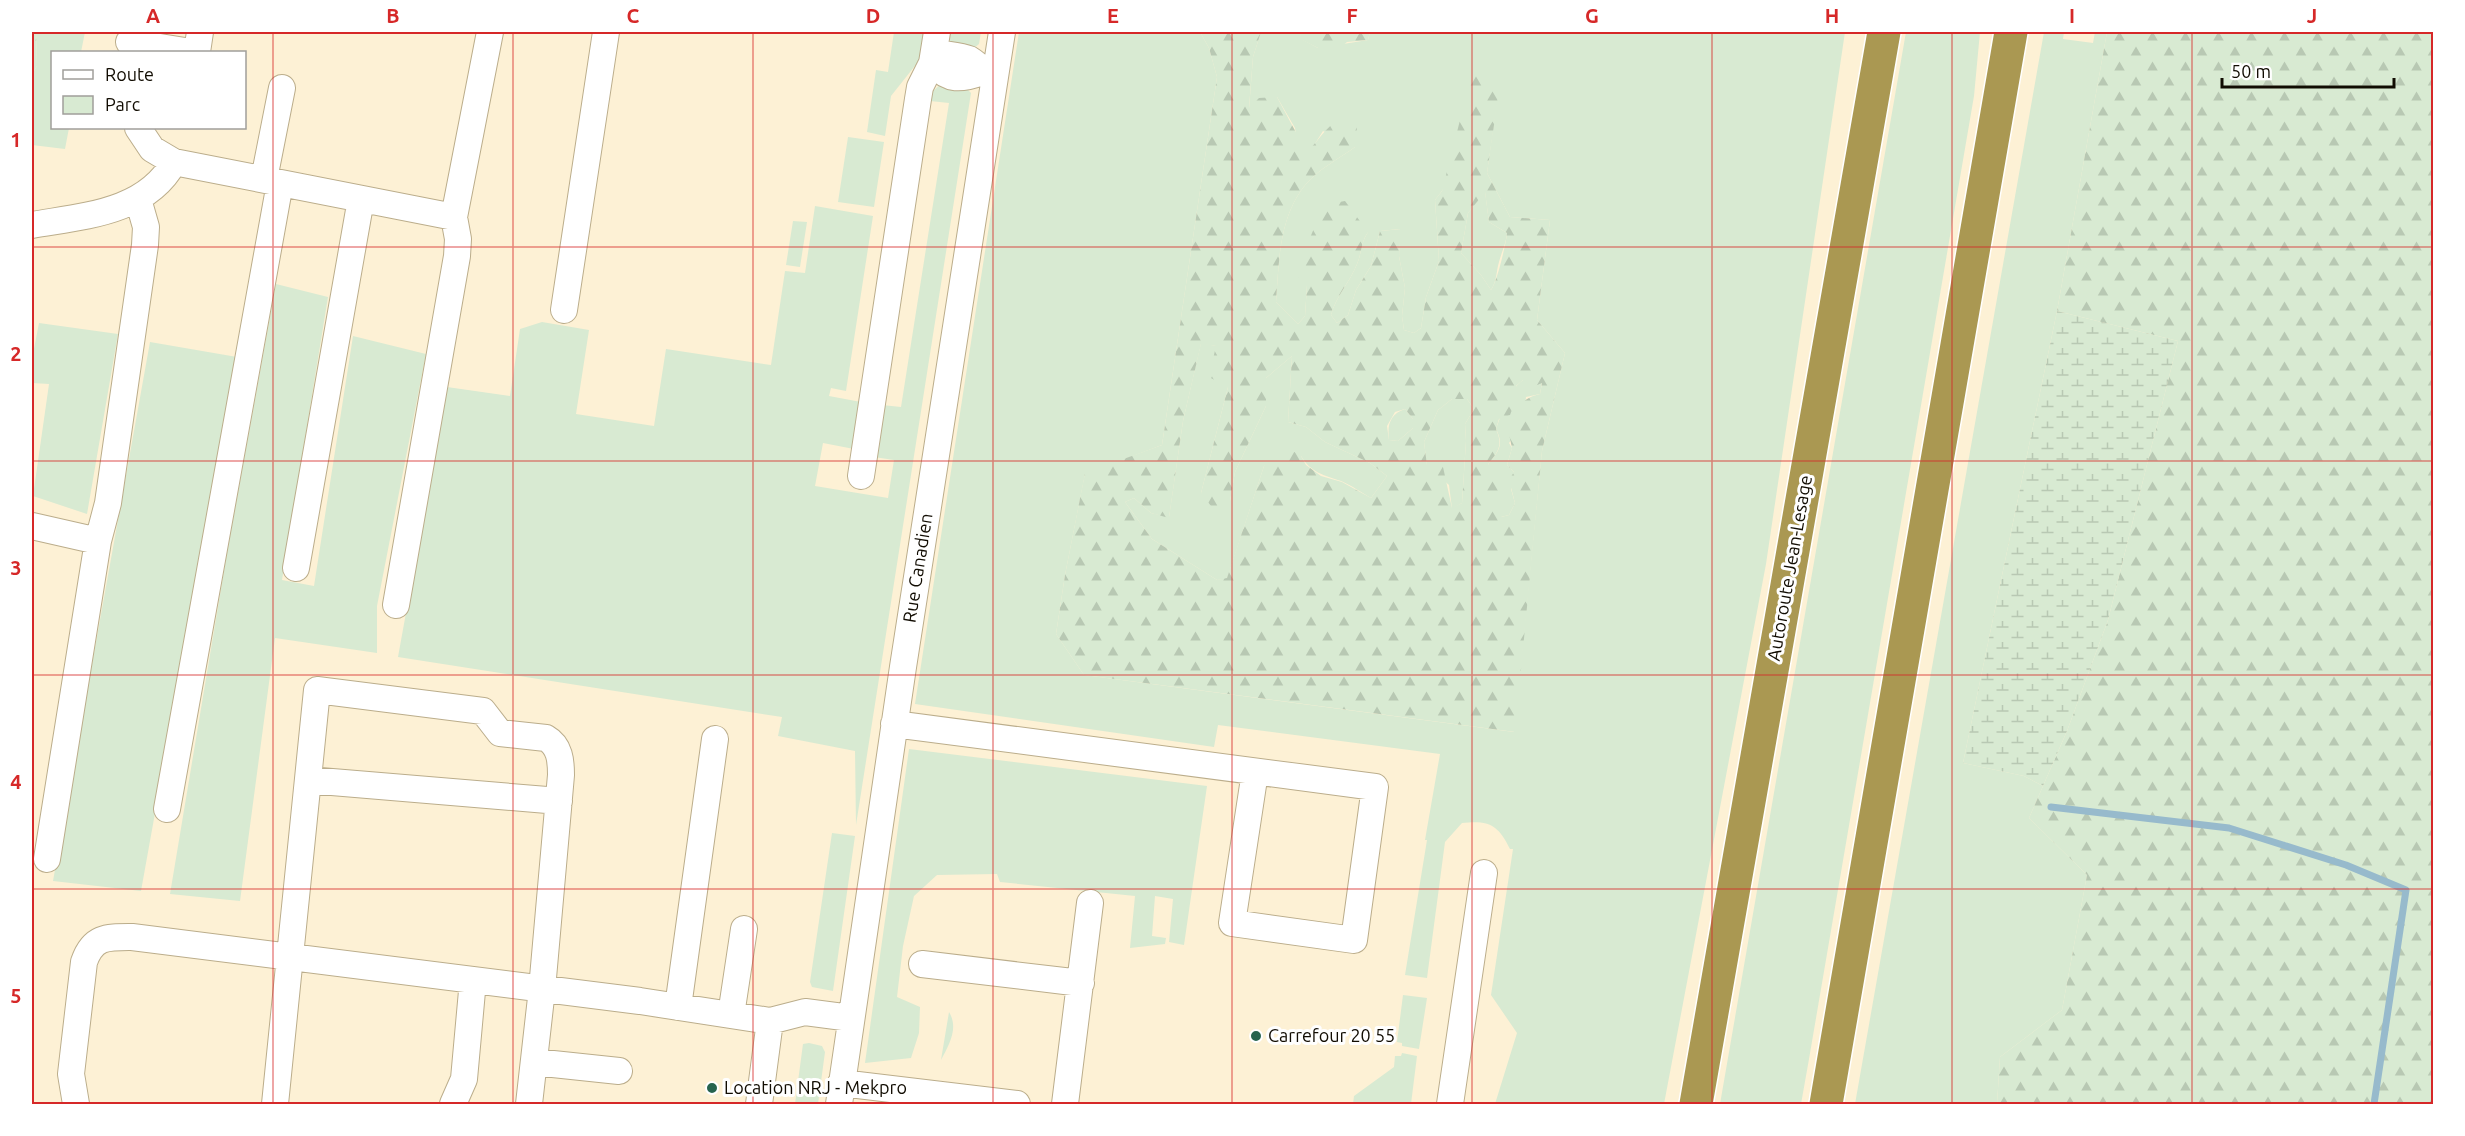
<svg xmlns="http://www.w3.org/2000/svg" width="2465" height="1136" font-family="Ubuntu,sans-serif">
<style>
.green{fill:#d8ead2}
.forest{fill:url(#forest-firs);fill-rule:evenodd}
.wetland{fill:url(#wetland-marsh)}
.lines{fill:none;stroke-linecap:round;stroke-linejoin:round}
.stream{stroke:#97bacc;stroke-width:7}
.minor-casing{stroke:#bbad8b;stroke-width:28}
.highway-casing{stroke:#fff;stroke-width:36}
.minor{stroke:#fff;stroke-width:26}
.highway{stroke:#aa9852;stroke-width:33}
.grid{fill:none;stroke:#d62828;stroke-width:1.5;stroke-opacity:0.55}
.poi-dot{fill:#26634e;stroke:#fff;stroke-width:2}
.labels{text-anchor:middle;stroke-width:6;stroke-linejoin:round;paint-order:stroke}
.street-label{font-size:18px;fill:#110c02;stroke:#fff}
.poi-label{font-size:18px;fill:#110c02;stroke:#fff;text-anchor:start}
.neatline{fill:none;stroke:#d62828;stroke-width:2}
.grid-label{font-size:20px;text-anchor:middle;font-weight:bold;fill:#d62828}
</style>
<defs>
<pattern id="forest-firs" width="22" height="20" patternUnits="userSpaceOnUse" patternTransform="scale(1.5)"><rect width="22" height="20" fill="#d8ead2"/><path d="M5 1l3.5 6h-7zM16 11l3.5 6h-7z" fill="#b8c8b3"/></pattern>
<pattern id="wetland-marsh" width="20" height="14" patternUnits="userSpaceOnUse" patternTransform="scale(1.5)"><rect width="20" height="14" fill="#d8ead2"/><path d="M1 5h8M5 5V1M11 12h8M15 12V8" fill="none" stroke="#b8c8b3"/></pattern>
</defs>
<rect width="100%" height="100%" fill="#fdf1d5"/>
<!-- green -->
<path class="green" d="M 36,32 L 85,32 L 81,52 L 52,52 L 52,128 L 69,128 L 65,149 L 32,145 L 32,74 L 37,66 Z
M 894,32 L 926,32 L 922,57 L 891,96 L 885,136 L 867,132 L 876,70 L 888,72 Z
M 950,32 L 981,32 L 979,44 L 973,49 L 950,46 Z
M 1019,32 L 1200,32 L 1209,48 L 1217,77 L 1162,445 L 1085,474 L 1065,575 L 1056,634 L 1084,675 L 1514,732 L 1542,451 L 1565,353 L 1537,320 L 1550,220 L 1510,217 L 1487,173 L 1500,77 L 1442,191 L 1435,200 L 1439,261 L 1426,297 L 1421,328 L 1414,333 L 1404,330 L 1402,316 L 1405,288 L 1399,256 L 1400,229 L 1380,231 L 1371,266 L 1356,290 L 1348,315 L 1337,323 L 1331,315 C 1336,296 1350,282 1357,264 C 1362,252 1361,242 1368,232 L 1307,285 L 1305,316 L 1298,324 L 1276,302 C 1279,261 1279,215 1307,183 C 1319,169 1340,158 1355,147 L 1323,131 L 1311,150 L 1299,159 L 1295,128 L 1277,97 L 1249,109 L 1253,57 L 1261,32 L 1299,32 L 1303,40 L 1318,48 L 1368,40 L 1370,32 L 1845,32 L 1766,564 L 1664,1104 L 1495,1104 L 1517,1033 L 1491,995 L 1513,849 L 1510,849 C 1498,824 1488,820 1462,823 L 1445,842 L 1427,978 L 1405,975 L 1427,840 L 1425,840 L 1440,754 L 1218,725 L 1214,747 L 915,704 Z
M 1906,32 L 1980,32 L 1974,96 L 1809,1059 L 1801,1104 L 1720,1104 Z
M 2044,32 L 2064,32 L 2063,39 L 2093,43 L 2095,32 L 2107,32 L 2057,311 L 1963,763 L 2024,776 L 2043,786 L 2029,818 L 2087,875 L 2062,1010 L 2000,1057 L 1997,1104 L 1855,1104 Z
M 943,82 L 967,89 L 971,93 L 856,825 L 855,751 L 778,736 L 782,717 L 398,657 L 447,387 L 510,396 L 520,329 L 542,322 L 589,330 L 576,414 L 654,426 L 666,349 L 771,365 L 785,271 L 805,273 L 815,206 L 873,216 L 846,391 L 831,388 L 829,396 L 861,402 L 854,449 L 823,443 L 815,486 L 888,498 L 894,460 L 874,457 L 882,405 L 901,407 L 949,103 L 930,101 L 931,93 Z
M 848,137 L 884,142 L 874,207 L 838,202 Z
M 1485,191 L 1489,222 L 1507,233 C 1506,244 1502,251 1499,262 C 1496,272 1497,281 1491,290 L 1481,275 L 1461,253 L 1468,213 Z
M 793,221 L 807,222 L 800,267 L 786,265 Z
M 276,284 L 328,297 L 282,580 L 314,586 L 353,336 L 426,354 L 377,606 L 377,653 L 275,638 L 240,901 L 170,894 L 227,553 Z
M 39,323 L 118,334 L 87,514 L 33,496 L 49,384 L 32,383 L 32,359 Z
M 150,342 L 237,357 L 141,891 L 53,881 Z
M 1201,343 L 1216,346 L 1228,387 L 1201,493 L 1230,501 L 1235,472 L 1266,406 L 1266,378 L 1292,356 L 1288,422 L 1306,427 L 1325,442 L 1370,463 L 1387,476 L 1371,498 C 1362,493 1351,485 1341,481 C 1324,475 1311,473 1301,456 L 1264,466 L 1227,579 L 1217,580 L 1152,539 L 1125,502 L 1134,498 L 1151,513 L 1169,517 L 1183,421 Z
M 1523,380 L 1542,382 L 1540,394 L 1526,397 L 1523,424 L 1509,443 L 1512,448 L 1507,465 L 1514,472 L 1511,489 L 1515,503 L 1509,515 L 1501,517 L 1500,486 L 1488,464 C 1499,451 1504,445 1496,429 C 1502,412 1509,390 1523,380 Z
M 1452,399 L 1467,399 L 1474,409 L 1465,424 L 1466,441 L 1462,503 L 1452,509 L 1449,485 L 1427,466 L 1424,442 L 1438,410 Z
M 1405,409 L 1413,419 L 1413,428 L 1398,441 L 1389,440 C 1387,425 1390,414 1405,409 Z
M 909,749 L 1207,786 L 1184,945 L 1169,942 L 1173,899 L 1155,896 L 1152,936 L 1166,938 L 1165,944 L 1130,948 L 1135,896 L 1000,882 L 997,874 L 937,875 L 914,896 L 903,946 L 897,997 L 920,1007 L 919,1033 L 911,1058 L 865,1063 Z
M 832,833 L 855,836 L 833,991 L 812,987 L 810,982 Z
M 1403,995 L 1427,998 L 1419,1049 L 1402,1046 L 1402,1043 L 1397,1042 Z
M 949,1012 C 959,1028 949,1045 941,1060 Z
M 809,1043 L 822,1046 L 825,1052 L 818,1104 L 795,1104 L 803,1044 Z
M 1402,1053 L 1417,1056 L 1411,1104 L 1353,1104 L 1354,1096 L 1394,1067 L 1395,1056 L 1401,1056 Z"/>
<!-- forest -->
<path class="forest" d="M 32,32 L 36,32 L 37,66 L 32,74 Z
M 1200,32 L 1261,32 L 1253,57 L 1249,108 L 1259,98 L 1277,97 L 1300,140 L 1299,158 C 1315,148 1320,133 1336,121 L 1357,127 L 1355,147 C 1340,158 1319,169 1307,183 C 1279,215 1279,261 1276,302 L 1298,324 L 1305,316 L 1307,285 L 1298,277 C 1306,252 1314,205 1345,201 L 1368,232 C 1361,242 1362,252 1357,264 C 1350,282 1336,296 1331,315 L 1337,323 L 1348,315 L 1356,290 L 1371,266 L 1380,231 L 1401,229 L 1399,256 L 1405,288 L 1402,316 L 1404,330 L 1414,333 L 1421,328 L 1426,297 L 1439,261 L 1435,200 L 1442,191 L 1472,73 L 1501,77 L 1487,173 L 1510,217 L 1550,220 L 1537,320 L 1565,353 L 1542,451 L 1515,732 L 1084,675 L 1056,634 L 1065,575 L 1085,473 L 1162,445 L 1217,77 L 1209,48 ZM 1485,192 L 1489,222 L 1507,233 C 1506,244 1497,282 1491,290 L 1481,275 L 1461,253 L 1468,213 ZM 1201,344 L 1216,346 L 1209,377 L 1228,387 L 1201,493 L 1211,506 L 1223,513 L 1230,501 L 1235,472 L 1266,406 L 1266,378 L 1292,356 L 1288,422 L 1306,427 L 1325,442 L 1370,463 L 1387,476 L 1371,498 L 1342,482 L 1321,476 L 1306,465 L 1301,456 L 1288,448 L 1280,451 L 1264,466 L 1227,578 L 1217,580 L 1152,539 L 1125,502 L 1134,498 L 1151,513 L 1169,518 L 1183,421 ZM 1523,380 L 1530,388 L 1542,383 L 1540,394 C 1524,398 1520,403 1517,419 L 1522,424 L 1509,434 L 1512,448 L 1507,465 L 1514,472 L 1509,480 L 1515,503 L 1509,515 L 1501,517 L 1501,480 L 1488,464 C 1499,451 1503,445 1496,429 L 1499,419 L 1510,415 L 1519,392 L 1516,386 ZM 1452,399 L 1467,399 L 1474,409 L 1465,424 L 1466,441 L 1462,503 L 1452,508 L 1443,467 L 1437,462 L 1427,465 L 1424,442 L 1438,410 ZM 1405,409 L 1413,419 L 1413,428 L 1398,441 L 1389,440 L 1387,426 L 1395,412 Z
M 1299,32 L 1370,32 L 1368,40 L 1347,42 L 1328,58 L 1318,48 L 1302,40 Z
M 2107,32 L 2433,32 L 2433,1104 L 1997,1104 L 2000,1057 L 2062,1010 L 2087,875 L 2029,818 L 2067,731 L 2108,620 L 2178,341 L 2057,311 Z"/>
<!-- wetland -->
<path class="wetland" d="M 2057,311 L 2178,341 L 2108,620 L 2067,731 L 2043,786 L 2024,776 L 1963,763 Z"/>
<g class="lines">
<!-- stream -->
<path class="stream" d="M 2051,807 L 2229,828 L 2346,865 L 2406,890 L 2374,1104"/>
<defs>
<path id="minor" d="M 129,42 L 191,52
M 197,52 L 200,32
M 983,72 C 960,79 950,82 932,63 L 944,54 C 951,55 962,56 969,59 C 979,65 983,72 995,75
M 138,128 L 152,149 L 174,162 L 454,217
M 264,179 L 282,88
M 32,225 C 83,216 146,213 174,162
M 564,310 L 606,32
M 861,476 L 918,99 L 920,87 L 932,63 L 937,32
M 32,526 L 98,541
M 296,568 L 361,199
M 396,605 L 457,256 L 458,239 L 454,217 L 490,32
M 894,724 L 1375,787 L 1354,940 L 1232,923 L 1255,772
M 308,780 L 559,801
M 167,809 L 280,183
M 47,859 L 98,541 L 108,503 L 145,245 L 146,227 L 138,199
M 922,964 L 1081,983
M 678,1007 L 715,739
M 731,1015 L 744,929
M 534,1062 L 619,1071
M 841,1083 L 1017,1104
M 76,1104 L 71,1074 L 84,962 C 93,936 107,937 132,937 L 640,1001 L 770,1021 L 805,1012 L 851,1018
M 275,1104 L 317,690 L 483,711 L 500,733 L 546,738 C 560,746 561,761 561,775 L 542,989 L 529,1104
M 453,1104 L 464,1079 L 473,980
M 759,1104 L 770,1021
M 839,1104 L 903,667 L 1002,32
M 1065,1104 L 1090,903
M 1450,1104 L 1484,873"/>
<path id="highway" d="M 1696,1104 L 1884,32
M 1826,1104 L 2011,32"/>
</defs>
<!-- minor casing -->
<use href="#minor" class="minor-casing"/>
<!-- highway casing -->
<use href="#highway" class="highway-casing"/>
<!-- minor -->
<use href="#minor" class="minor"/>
<!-- highway -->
<use href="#highway" class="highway"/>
</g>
<!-- grid -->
<path class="grid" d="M 273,32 L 273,1104M 513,32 L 513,1104M 753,32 L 753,1104M 993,32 L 993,1104M 1232,32 L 1232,1104M 1472,32 L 1472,1104M 1712,32 L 1712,1104M 1952,32 L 1952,1104M 2192,32 L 2192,1104M 32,247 L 2434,247M 32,461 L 2434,461M 32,675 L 2434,675M 32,889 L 2434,889"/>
<!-- markers -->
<g class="poi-dot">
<circle cx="1256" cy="1036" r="6"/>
<circle cx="712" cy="1088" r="6"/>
</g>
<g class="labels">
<!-- street labels -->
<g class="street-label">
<text transform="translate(918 568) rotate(-81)" y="6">Rue Canadien</text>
<text transform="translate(1790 568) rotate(-80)" y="6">Autoroute Jean-Lesage</text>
</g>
<!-- poi labels -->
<g class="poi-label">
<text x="1268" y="1042">Carrefour 20 55</text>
<text x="724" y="1094">Location NRJ - Mekpro</text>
</g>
</g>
<!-- border -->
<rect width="2465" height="1136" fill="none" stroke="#ffffff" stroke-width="66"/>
<!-- legend -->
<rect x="51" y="51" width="195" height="78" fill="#ffffff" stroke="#a09e9a" stroke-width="1.5"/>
<rect x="63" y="70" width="30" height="9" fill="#ffffff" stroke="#a09e9a" stroke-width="1.5"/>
<text x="105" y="81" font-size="18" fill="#110c02">Route</text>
<rect x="63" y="96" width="30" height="18" fill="#d8ead2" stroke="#a09e9a" stroke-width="1.5"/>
<text x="105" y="111" font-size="18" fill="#110c02">Parc</text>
<!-- scale -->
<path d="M2222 78v9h172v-9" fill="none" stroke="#110c02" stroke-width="3"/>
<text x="2231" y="78" font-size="18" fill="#110c02" stroke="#ffffff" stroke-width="4.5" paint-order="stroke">50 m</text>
<rect x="33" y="33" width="2399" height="1070" class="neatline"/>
<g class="grid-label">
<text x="153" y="23">A</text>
<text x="393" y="23">B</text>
<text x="633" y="23">C</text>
<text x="873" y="23">D</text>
<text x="1113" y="23">E</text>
<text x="1352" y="23">F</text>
<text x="1592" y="23">G</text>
<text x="1832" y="23">H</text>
<text x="2072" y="23">I</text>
<text x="2312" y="23">J</text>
<text x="16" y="147">1</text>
<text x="16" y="361">2</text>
<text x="16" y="575">3</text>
<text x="16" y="789">4</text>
<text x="16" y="1003">5</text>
</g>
</svg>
